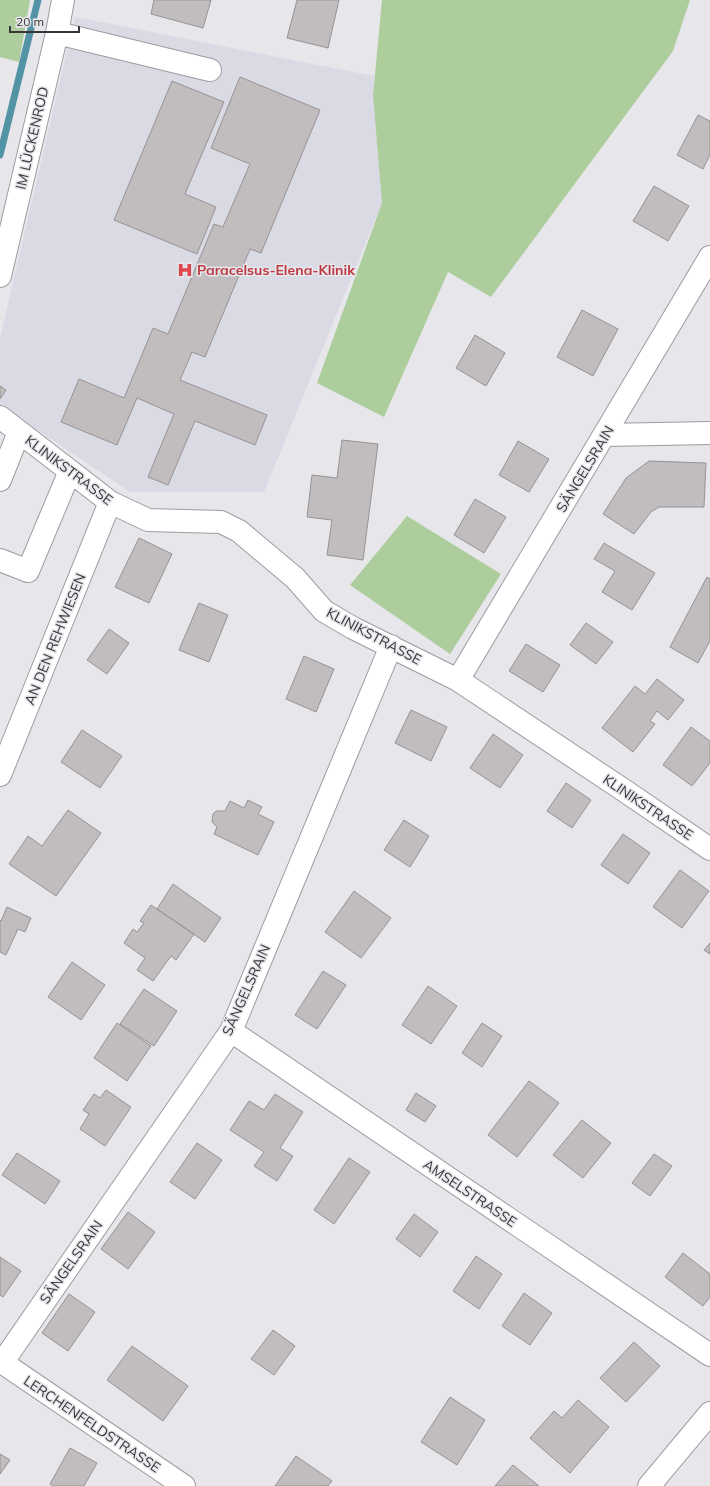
<svg xmlns="http://www.w3.org/2000/svg" width="710" height="1486" font-family="Mulish,sans-serif">
<style>
.built{fill:#dadae5}
.green{fill:#aecd9c}
.lines{fill:none;stroke-linecap:round;stroke-linejoin:round}
.stream{stroke:#5293a5;stroke-width:7}
.building{fill:#c1bcbe;stroke:#979294}
.minor-casing{stroke:#9c9ca1;stroke-width:24}
.minor{stroke:#fff;stroke-width:22}
.labels{text-anchor:middle;stroke-width:3;stroke-linejoin:round;paint-order:stroke}
.street-label{font-size:14px;fill:#373739;stroke:#e6e6eb}
.health-label{font-size:14px;font-weight:bold;fill:#be3a42;stroke:#e6e6eb;text-anchor:start}
</style>
<rect width="100%" height="100%" fill="#e6e6eb"/>
<!-- built -->
<path class="built" d="M 75,17 L 374,76 L 373,95 L 382,203 L 264,492 L 130,492 L 0,405 L 0,338 Z"/>
<!-- green -->
<path class="green" d="M 0,0 L 30,0 L 19,62 L 0,57 Z
M 382,0 L 690,0 L 673,51 L 491,297 L 448,272 L 384,417 L 317,383 L 382,203 L 373,95 Z
M 407,516 L 501,574 L 450,654 L 350,585 Z"/>
<g class="lines">
<!-- stream -->
<path class="stream" d="M 0,155 L 38,0"/>
</g>
<!-- building -->
<path class="building" d="M 154,0 L 211,0 L 203,28 L 151,14 Z
M 297,0 L 339,0 L 328,48 L 287,38 Z
M 240,77 L 320,110 L 261,253 L 250,249 L 205,357 L 192,352 L 180,380 L 267,415 L 255,445 L 195,421 L 168,485 L 148,477 L 174,414 L 137,398 L 117,445 L 61,422 L 79,379 L 124,398 L 153,328 L 168,334 L 214,224 L 223,227 L 250,164 L 211,148 Z
M 172,81 L 224,102 L 185,194 L 216,207 L 197,254 L 114,220 Z
M 698,115 L 710,121 L 710,155 L 703,169 L 677,155 Z
M 654,186 L 689,206 L 668,241 L 633,221 Z
M 582,310 L 618,329 L 593,376 L 557,357 Z
M 475,335 L 505,353 L 486,386 L 456,368 Z
M 0,386 L 6,390 L 0,399 Z
M 342,440 L 378,444 L 363,560 L 327,555 L 332,520 L 307,517 L 312,475 L 337,478 Z
M 518,441 L 549,459 L 529,492 L 499,475 Z
M 649,461 L 706,463 L 704,507 L 659,507 L 651,512 L 634,534 L 603,514 L 626,478 Z
M 475,499 L 506,517 L 484,553 L 454,535 Z
M 139,538 L 172,554 L 149,603 L 115,587 Z
M 604,543 L 655,573 L 632,610 L 602,592 L 615,571 L 594,559 Z
M 707,577 L 710,579 L 710,641 L 698,663 L 670,647 Z
M 199,603 L 228,615 L 209,662 L 179,650 Z
M 586,623 L 613,642 L 596,664 L 570,645 Z
M 109,629 L 129,643 L 107,674 L 87,660 Z
M 526,644 L 560,665 L 543,692 L 509,671 Z
M 304,656 L 334,669 L 316,712 L 286,699 Z
M 657,679 L 684,700 L 668,720 L 657,711 L 650,721 L 655,724 L 633,752 L 602,728 L 635,686 L 645,694 Z
M 411,710 L 447,727 L 431,761 L 395,743 Z
M 691,727 L 710,741 L 710,763 L 692,786 L 663,765 Z
M 82,730 L 122,756 L 100,788 L 61,762 Z
M 493,734 L 523,755 L 500,788 L 470,768 Z
M 566,783 L 591,800 L 572,828 L 547,811 Z
M 248,800 L 262,807 L 258,814 L 274,822 L 258,855 L 214,834 L 217,827 L 212,822 L 213,814 L 216,811 L 225,811 L 230,801 L 244,808 Z
M 68,810 L 101,833 L 56,896 L 9,864 L 28,836 L 42,846 Z
M 404,820 L 429,836 L 410,867 L 384,850 Z
M 623,834 L 650,853 L 628,884 L 601,865 Z
M 680,870 L 709,891 L 682,928 L 653,907 Z
M 173,884 L 221,918 L 205,942 L 157,909 Z
M 354,891 L 391,918 L 361,958 L 325,932 Z
M 151,905 L 194,934 L 176,960 L 171,956 L 153,981 L 137,970 L 145,958 L 124,943 L 133,929 L 137,932 L 144,923 L 140,921 Z
M 7,907 L 31,918 L 25,932 L 18,929 L 6,955 L 0,952 L 0,920 L 1,921 Z
M 710,943 L 710,954 L 704,950 Z
M 72,962 L 105,985 L 81,1020 L 48,997 Z
M 323,971 L 346,985 L 317,1029 L 295,1015 Z
M 428,986 L 457,1006 L 431,1044 L 402,1025 Z
M 144,989 L 177,1011 L 154,1046 L 120,1024 Z
M 117,1023 L 151,1046 L 127,1081 L 94,1058 Z
M 482,1023 L 502,1036 L 482,1067 L 462,1053 Z
M 529,1081 L 559,1103 L 517,1157 L 488,1135 Z
M 106,1090 L 131,1107 L 105,1146 L 80,1129 L 89,1114 L 83,1110 L 94,1094 L 100,1098 Z
M 416,1093 L 436,1106 L 425,1122 L 406,1110 Z
M 275,1094 L 303,1112 L 280,1148 L 293,1156 L 277,1181 L 254,1166 L 264,1152 L 230,1130 L 249,1101 L 264,1110 Z
M 582,1120 L 611,1143 L 583,1178 L 553,1155 Z
M 197,1143 L 222,1160 L 195,1199 L 170,1182 Z
M 17,1153 L 60,1181 L 45,1204 L 2,1175 Z
M 654,1154 L 672,1166 L 650,1196 L 632,1183 Z
M 349,1158 L 370,1172 L 334,1224 L 314,1210 Z
M 128,1212 L 155,1232 L 128,1269 L 101,1249 Z
M 414,1214 L 438,1232 L 420,1257 L 396,1239 Z
M 683,1253 L 710,1274 L 710,1297 L 703,1306 L 665,1277 Z
M 476,1256 L 502,1274 L 479,1309 L 453,1291 Z
M 0,1257 L 21,1271 L 3,1297 L 0,1295 Z
M 524,1293 L 552,1313 L 530,1345 L 502,1326 Z
M 69,1294 L 95,1312 L 68,1351 L 42,1333 Z
M 273,1330 L 295,1346 L 274,1375 L 251,1359 Z
M 634,1342 L 660,1366 L 626,1402 L 600,1378 Z
M 132,1346 L 188,1386 L 163,1421 L 107,1380 Z
M 450,1397 L 485,1420 L 457,1465 L 421,1442 Z
M 578,1400 L 609,1427 L 570,1473 L 530,1438 L 554,1411 L 562,1418 Z
M 70,1448 L 97,1463 L 84,1486 L 53,1486 L 50,1484 Z
M 0,1454 L 10,1460 L 0,1474 Z
M 296,1456 L 332,1481 L 328,1486 L 275,1486 Z
M 513,1465 L 539,1486 L 495,1486 Z"/>
<g class="lines">
<defs>
<path id="minor" d="M 57,33 L 210,70
M 0,276 L 57,33 L 63,0
M 0,417 L 110,502 L 148,520 L 221,522 L 239,531 L 295,578 L 324,611 L 353,628 L 458,680 L 625,791 L 710,849
M 605,435 L 710,433
M 0,480 L 19,432
M 0,560 L 28,571 L 70,471
M 458,680 L 710,257
M 0,775 L 110,502
M 231,1031 L 710,1355
M 0,1361 L 184,1486
M 2,1363 L 231,1031 L 391,646
M 649,1486 L 710,1413"/>
</defs>
<!-- minor casing -->
<use href="#minor" class="minor-casing"/>
<!-- minor -->
<use href="#minor" class="minor"/>
</g>
<!-- icons -->
<defs>
<symbol id="hospital-bare" viewBox="-9 -9 18 18"><path d="M-5-5h3v3.5h4V-5h3V5h-3V1.5h-4V5h-3Z" fill="#e0444e" stroke="#e6e6eb" stroke-width="2.5" paint-order="stroke"/></symbol>
</defs>
<g fill-rule="evenodd">
<use href="#hospital-bare" x="174" y="259" width="22" height="22"/>
</g>
<g class="labels">
<!-- street labels -->
<g class="street-label">
<text transform="translate(32 138) rotate(-77)" y="5">IM LÜCKENROD</text>
<text transform="translate(585 469) rotate(-59)" y="5">SÄNGELSRAIN</text>
<text transform="translate(69 470) rotate(37)" y="5">KLINIKSTRASSE</text>
<text transform="translate(374 636) rotate(28)" y="5">KLINIKSTRASSE</text>
<text transform="translate(55 639) rotate(-68)" y="5">AN DEN REHWIESEN</text>
<text transform="translate(648 807) rotate(34)" y="5">KLINIKSTRASSE</text>
<text transform="translate(246 990) rotate(-66)" y="5">SÄNGELSRAIN</text>
<text transform="translate(470 1193) rotate(34)" y="5">AMSELSTRASSE</text>
<text transform="translate(71 1262) rotate(-55)" y="5">SÄNGELSRAIN</text>
<text transform="translate(92 1424) rotate(34)" y="5">LERCHENFELDSTRASSE</text>
</g>
<!-- health labels -->
<g class="health-label">
<text x="197" y="275">Paracelsus-Elena-Klinik</text>
</g>
</g>
<!-- scale -->
<path d="M10 26v6h69v-6" fill="none" stroke="#373739" stroke-width="2"/>
<text x="16" y="26" font-size="12" fill="#373739" stroke="#e6e6eb" stroke-width="3" paint-order="stroke">20 m</text>
</svg>
